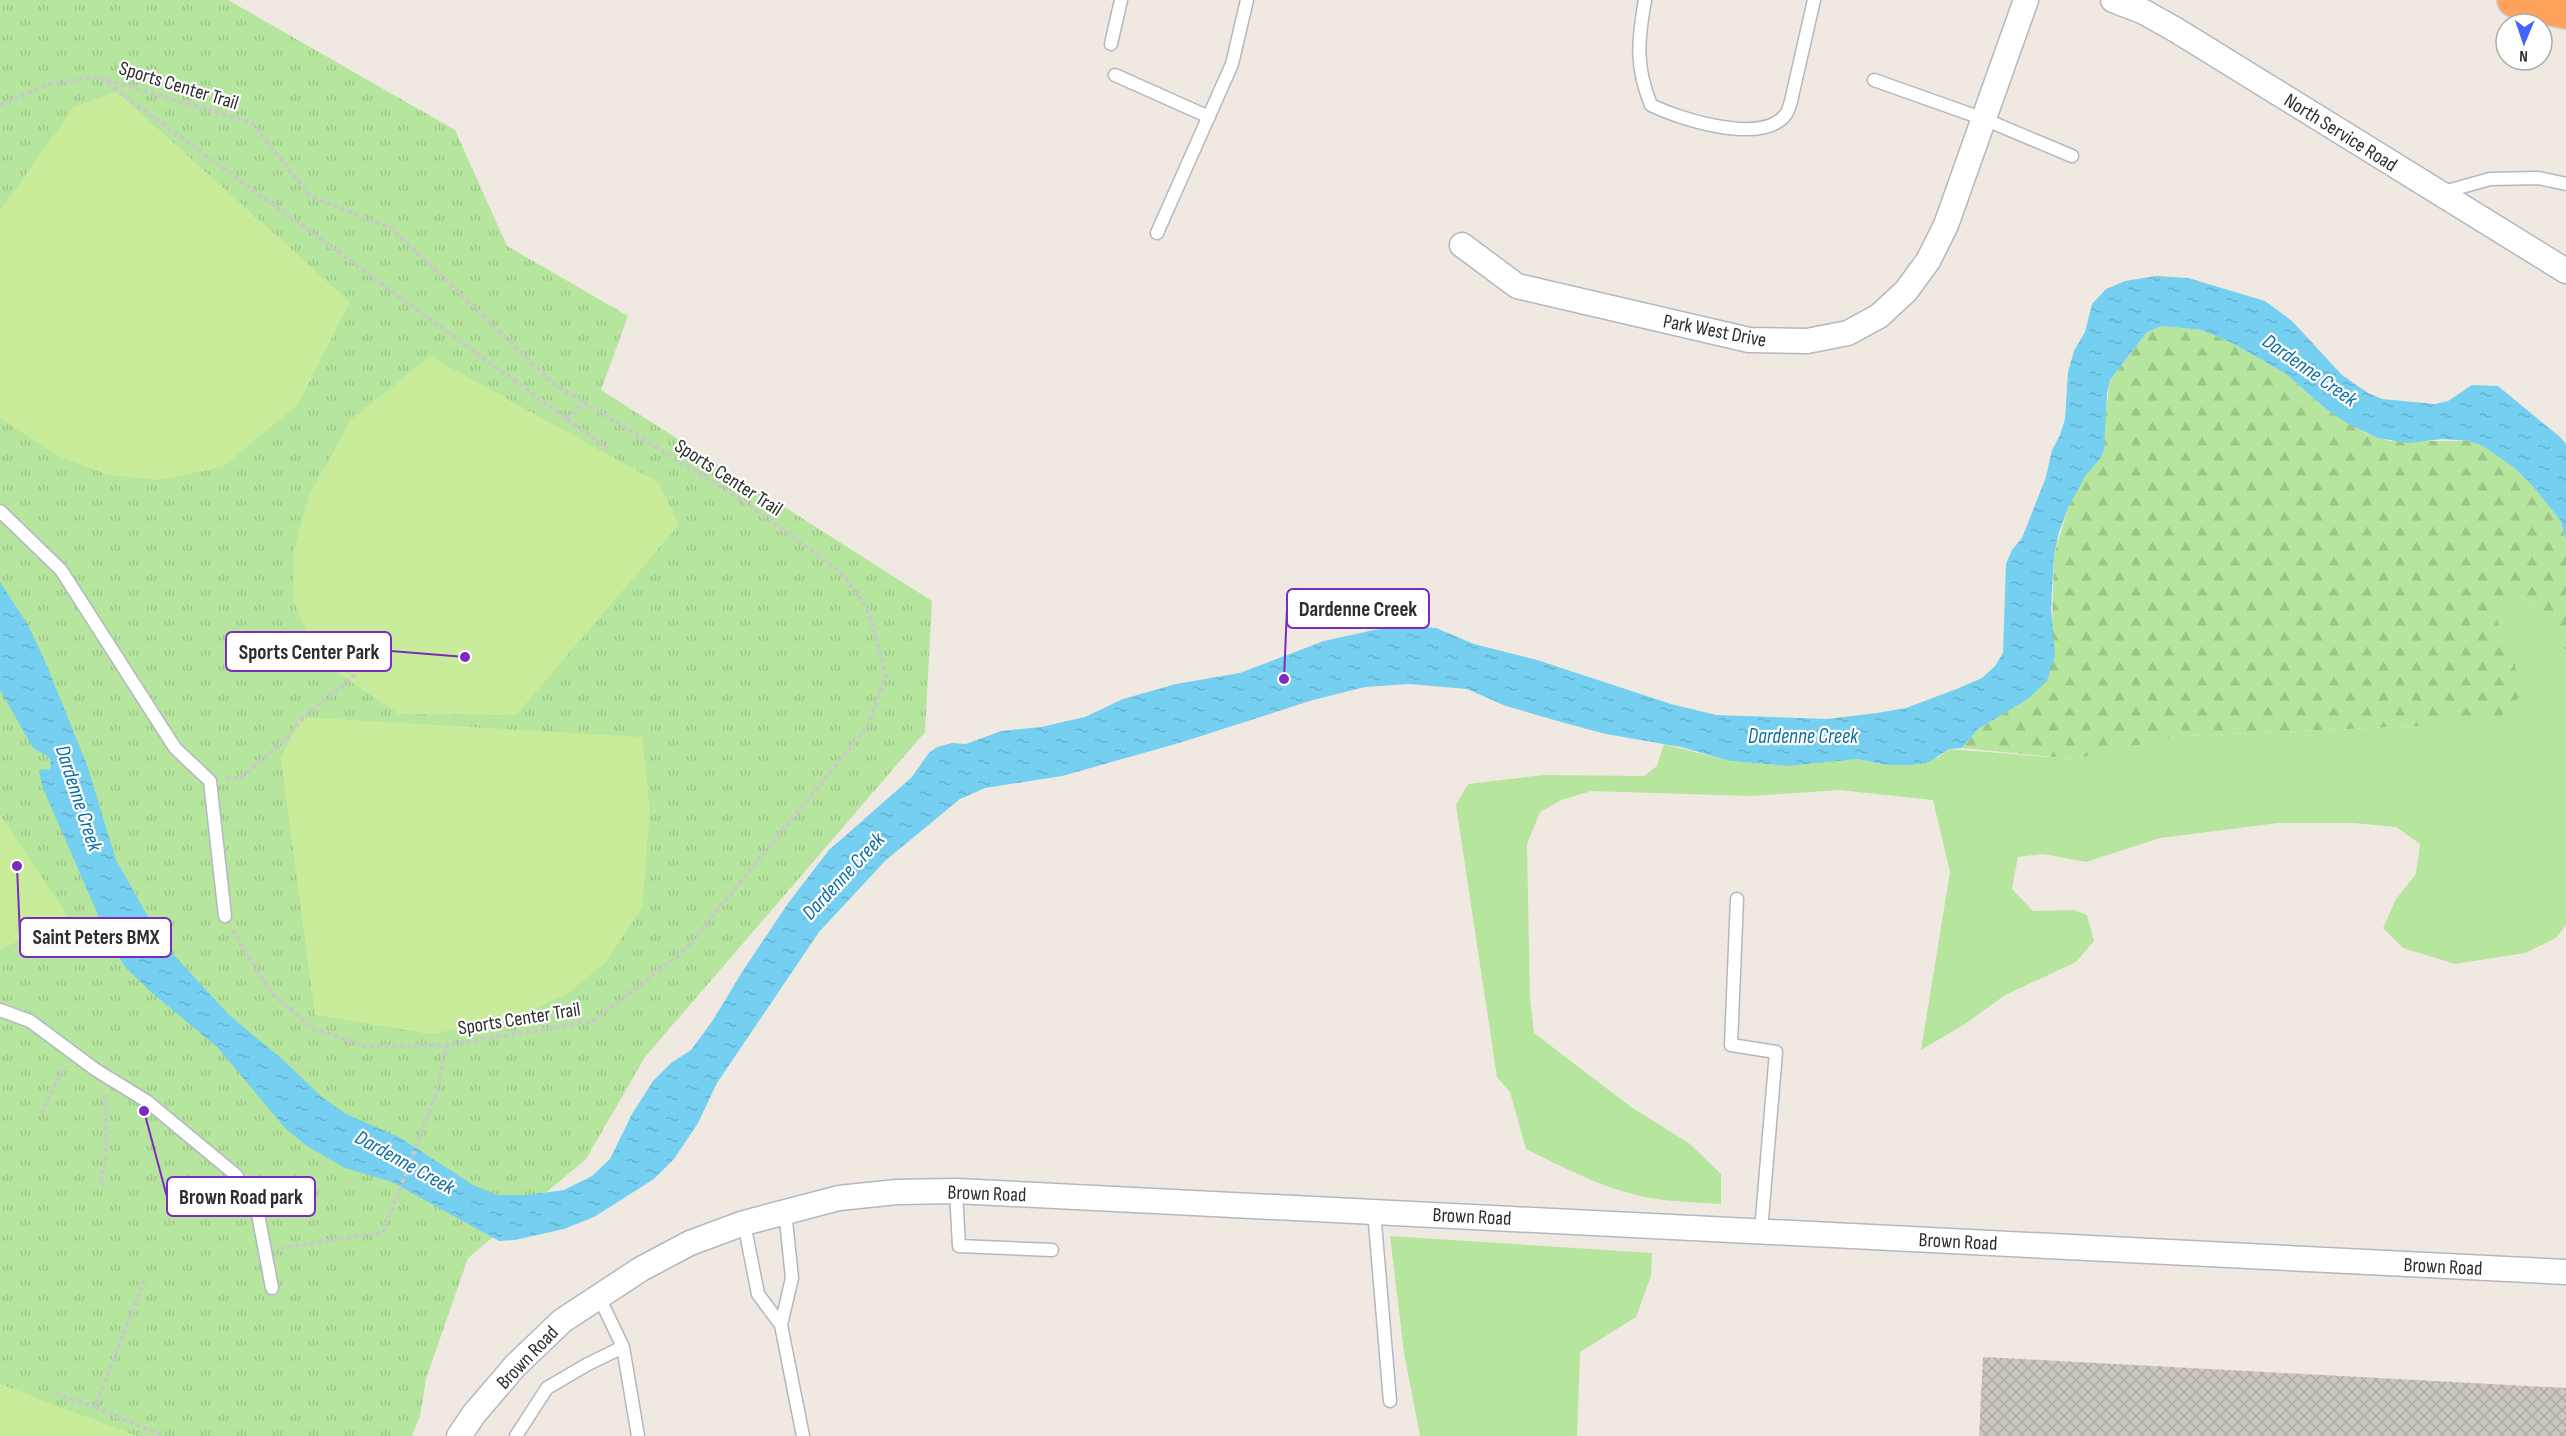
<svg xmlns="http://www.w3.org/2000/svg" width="2566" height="1436" font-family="'Sofia Sans Condensed',sans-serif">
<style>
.grass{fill:#b6e59e}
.forest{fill:url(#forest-firs)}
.park{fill:url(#park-tufts)}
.pitch{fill:#c9ec9a}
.water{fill:url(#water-ripples)}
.building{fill:url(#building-cross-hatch)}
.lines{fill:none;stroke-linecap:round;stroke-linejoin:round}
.service-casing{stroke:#b4b7c1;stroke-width:15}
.minor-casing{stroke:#b4b7c1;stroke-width:27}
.motorway-casing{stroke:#c9c9c9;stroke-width:36}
.path{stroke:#c9c9c9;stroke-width:4;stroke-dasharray:4.5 3;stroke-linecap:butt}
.service{stroke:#fff;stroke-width:12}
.minor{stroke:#fff;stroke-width:24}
.motorway{stroke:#ffa35c;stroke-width:33}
.labels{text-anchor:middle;stroke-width:4.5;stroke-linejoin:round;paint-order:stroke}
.street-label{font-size:20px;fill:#2e2e2e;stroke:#fff}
.water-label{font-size:21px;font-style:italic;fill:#0d6fa3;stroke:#fff}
.leader{fill:none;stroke:#7b2cbf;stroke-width:2}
.callout-dot{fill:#7b2cbf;stroke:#fff;stroke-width:2}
.callout{fill:#fff;stroke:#7b2cbf;stroke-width:2}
.callout-label{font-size:21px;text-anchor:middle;font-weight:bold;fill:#2e2e2e}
</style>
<defs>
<pattern id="forest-firs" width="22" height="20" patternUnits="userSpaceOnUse" patternTransform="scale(1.5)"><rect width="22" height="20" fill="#b6e59e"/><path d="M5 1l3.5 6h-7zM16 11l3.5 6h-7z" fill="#9dc588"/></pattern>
<pattern id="park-tufts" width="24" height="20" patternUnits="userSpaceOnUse" patternTransform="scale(1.5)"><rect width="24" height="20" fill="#b6e59e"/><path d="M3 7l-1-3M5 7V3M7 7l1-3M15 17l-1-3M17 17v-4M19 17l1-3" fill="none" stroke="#9dc588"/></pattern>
<pattern id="water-ripples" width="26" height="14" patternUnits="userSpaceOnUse" patternTransform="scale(1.5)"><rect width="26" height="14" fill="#75cff0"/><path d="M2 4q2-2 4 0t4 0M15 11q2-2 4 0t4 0" fill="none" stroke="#66b2ce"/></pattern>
<pattern id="building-cross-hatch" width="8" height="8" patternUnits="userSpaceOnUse" patternTransform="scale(1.5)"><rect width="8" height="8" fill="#cbc7bf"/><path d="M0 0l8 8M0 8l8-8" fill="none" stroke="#afaba4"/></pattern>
</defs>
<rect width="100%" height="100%" fill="#efe9e1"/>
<!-- grass -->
<path class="grass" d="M 2510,591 L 2533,602 L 2566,651 L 2566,925 L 2556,938 L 2525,953 L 2455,964 L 2403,948 L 2383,928 L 2396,899 L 2416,874 L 2420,844 L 2396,827 L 2354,823 L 2278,823 L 2160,838 L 2086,862 L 2043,854 L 2018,857 L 2012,889 L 2033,911 L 2074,910 L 2087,915 L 2094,941 L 2076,962 L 2005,995 L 1965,1024 L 1921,1050 L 1950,872 L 1933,800 L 1839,790 L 1751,796 L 1591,791 L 1561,800 L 1540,812 L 1527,844 L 1530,999 L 1534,1033 L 1631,1107 L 1690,1144 L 1721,1174 L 1721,1204 C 1692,1202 1662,1202 1633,1194 C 1596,1185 1561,1166 1526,1149 L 1510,1092 L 1497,1077 L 1456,805 L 1468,784 L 1544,775 L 1644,776 L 1657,766 L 1664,744 L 1730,761 L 1788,766 L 1840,759 L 1857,759 L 1887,765 L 1939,757 L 1949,749 L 2074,759 L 2181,736 L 2419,726 L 2515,663 L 2501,633 L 2494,605 Z
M 1390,1236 L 1652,1253 L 1651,1276 L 1636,1317 L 1580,1352 L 1577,1436 L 1420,1436 L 1404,1353 Z"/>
<!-- forest -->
<path class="forest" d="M 2162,326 L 2202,330 L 2234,344 L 2286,374 L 2326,409 L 2365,433 L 2389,441 L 2470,441 L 2483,446 L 2513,467 L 2530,483 L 2560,520 L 2566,540 L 2566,651 L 2533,602 L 2510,591 L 2494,605 L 2501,633 L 2515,663 L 2519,697 L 2501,716 L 2419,726 L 2181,736 L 2074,759 L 1962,748 L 1978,729 L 2028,699 L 2052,629 L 2054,555 L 2068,508 L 2086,475 L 2100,459 L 2110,380 L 2147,332 Z"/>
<!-- park -->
<path class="park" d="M 0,0 L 228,0 L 455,130 L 507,246 L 628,316 L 601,390 L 932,601 L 925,732 L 645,1057 L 586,1159 L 468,1258 L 426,1379 L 420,1416 L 412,1436 L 0,1436 Z"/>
<!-- pitch -->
<path class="pitch" d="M 117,92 L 350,302 L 298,404 L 223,467 L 159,480 L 108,475 L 56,455 L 0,418 L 0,211 L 74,107 Z
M 430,356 L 659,483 L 679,525 L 516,715 L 399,714 L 318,660 L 293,600 L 294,550 L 309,495 L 351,420 Z
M 300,717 L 642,737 L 650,810 L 642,908 L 606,962 L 567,994 L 515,1018 L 430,1034 L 315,1015 L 281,759 Z
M 0,815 L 68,916 L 0,950 Z
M 0,1384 L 137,1436 L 0,1436 Z"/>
<!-- water -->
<path class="water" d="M 2156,276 L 2188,278 L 2265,301 L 2292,321 L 2342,375 L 2368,393 L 2382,399 L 2435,404 L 2448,401 L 2472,385 L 2498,386 L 2560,437 L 2566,444 L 2566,540 L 2560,520 L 2530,483 L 2513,467 L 2483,446 L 2469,441 L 2443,439 L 2408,443 L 2378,438 L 2350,425 L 2326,409 L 2286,374 L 2234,344 L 2202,330 L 2162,326 L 2147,332 L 2110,380 L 2107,394 L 2104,449 L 2100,459 L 2086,475 L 2068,508 L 2059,532 L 2054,555 L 2051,609 L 2055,656 L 2047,681 L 2028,699 L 1978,729 L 1962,748 L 1949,749 L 1929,762 L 1912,765 L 1887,765 L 1857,759 L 1788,766 L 1730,761 L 1681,747 L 1606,734 L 1561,722 L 1506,706 L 1467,689 L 1409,684 L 1365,687 L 1313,700 L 1179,743 L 1062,776 L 985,788 L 960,799 L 886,860 L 819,932 L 717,1083 L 698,1123 L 674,1159 L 654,1179 L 594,1217 L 564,1229 L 515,1240 L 499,1241 L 392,1182 L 345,1168 L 307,1146 L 286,1129 L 217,1047 L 151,992 L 127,969 L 112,947 L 42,786 L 39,770 L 50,769 L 51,763 L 49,757 L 33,748 L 0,690 L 0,582 L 28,625 L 45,661 L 87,765 L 116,860 L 163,943 L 229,1015 L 282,1059 L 322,1097 L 346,1114 L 399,1137 L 473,1185 L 497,1195 L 527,1195 L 564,1190 L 592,1176 L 610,1159 L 632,1114 L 653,1081 L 671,1063 L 691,1050 L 713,1020 L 744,969 L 789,902 L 829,850 L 911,778 L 929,753 L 937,747 L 952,743 L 966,744 L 1001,731 L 1041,727 L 1085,717 L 1123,699 L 1176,684 L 1240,673 L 1324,641 L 1374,630 L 1411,626 L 1436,628 L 1474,644 L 1537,660 L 1671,704 L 1716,715 L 1827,719 L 1877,713 L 1906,708 L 1959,688 L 1982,678 L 1995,666 L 2003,653 L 2006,564 L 2012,550 L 2022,538 L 2046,477 L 2052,450 L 2060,435 L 2065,419 L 2068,372 L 2074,351 L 2085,332 L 2092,304 L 2106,289 L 2125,281 Z"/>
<!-- building -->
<path class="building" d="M 1983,1357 L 2566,1388 L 2566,1436 L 1979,1436 Z"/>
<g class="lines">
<defs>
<path id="service" d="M 1645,0 C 1638,40 1635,66 1651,105 C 1679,119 1763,146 1786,114 C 1788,111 1790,105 1791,101 L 1814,0
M 1111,44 L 1121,0
M 1115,75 L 1209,117
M 1874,80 L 1984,119 L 2072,156
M 2440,193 L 2490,179 L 2538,178 L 2566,184
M 1157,233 L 1232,64 L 1247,0
M 0,511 L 61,570 L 175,748 L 210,781 L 225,916
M 1737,899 L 1731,1045 L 1776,1052 L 1761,1231
M 0,1010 L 30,1021 L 96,1070 L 148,1102 L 236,1175 L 258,1214 L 272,1288
M 956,1191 L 959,1246 L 1052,1250
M 1374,1211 L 1390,1401
M 744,1223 L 758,1294 L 781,1325 L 803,1436
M 599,1297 L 623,1347 L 638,1436
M 781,1325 L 792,1278 L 785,1211
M 516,1436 L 547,1388 L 588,1364 L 623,1347"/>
<path id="minor" d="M 2113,0 L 2144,12 L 2176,30 L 2566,271
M 1462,245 L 1517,286 L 1749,340 L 1807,341 L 1848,333 L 1879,316 L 1906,291 L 1928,261 L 1946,225 L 2026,0
M 459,1436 L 474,1414 L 515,1366 L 562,1321 L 641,1269 L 690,1243 L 744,1223 L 839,1198 L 897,1192 L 956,1191 L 2566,1272"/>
<path id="motorway" d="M 2514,0 L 2566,12"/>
</defs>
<!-- service casing -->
<use href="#service" class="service-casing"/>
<!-- minor casing -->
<use href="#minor" class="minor-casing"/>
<!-- motorway casing -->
<use href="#motorway" class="motorway-casing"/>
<!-- path -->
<path class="path" d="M 101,79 L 608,449
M 0,105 L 48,84 L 98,77 L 252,123 L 310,196 L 391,228 L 554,384 L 740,499 L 841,572 L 868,610 L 886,675 L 868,726 L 684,951 L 593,1021 L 447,1045 L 364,1046 L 314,1029 L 272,994 L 232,930
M 566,419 L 584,403
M 226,779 L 241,778 L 286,739 L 303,718 L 354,676 L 349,643
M 41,1114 L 64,1066
M 105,1184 L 100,1184 L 106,1158 L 105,1094
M 280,1248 L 383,1233 L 436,1094 L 447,1045
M 56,1394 L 95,1407 L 146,1276
M 95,1407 L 161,1435"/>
<!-- service -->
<use href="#service" class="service"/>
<!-- minor -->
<use href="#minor" class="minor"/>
<!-- motorway -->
<use href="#motorway" class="motorway"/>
</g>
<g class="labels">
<!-- street labels -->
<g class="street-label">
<text transform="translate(179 85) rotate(17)" y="7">Sports Center Trail</text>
<text transform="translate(2341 132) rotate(32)" y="7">North Service Road</text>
<text transform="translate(1715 330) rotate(11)" y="7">Park West Drive</text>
<text transform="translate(729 477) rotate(33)" y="7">Sports Center Trail</text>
<text transform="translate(519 1018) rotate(-9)" y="7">Sports Center Trail</text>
<text transform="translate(987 1193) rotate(2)" y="7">Brown Road</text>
<text transform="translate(1472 1216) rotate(3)" y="7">Brown Road</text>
<text transform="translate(1958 1241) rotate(3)" y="7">Brown Road</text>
<text transform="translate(2443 1266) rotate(3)" y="7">Brown Road</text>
<text transform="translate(527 1357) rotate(-46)" y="7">Brown Road</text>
</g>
<!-- water labels -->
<g class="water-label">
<text transform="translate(2310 370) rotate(35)" y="7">Dardenne Creek</text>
<text x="1803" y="743">Dardenne Creek</text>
<text transform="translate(79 798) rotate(72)" y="7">Dardenne Creek</text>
<text transform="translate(843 876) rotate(-47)" y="7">Dardenne Creek</text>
<text transform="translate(405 1162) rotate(29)" y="7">Dardenne Creek</text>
</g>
</g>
<!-- callouts -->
<path class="leader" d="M1284 679L1287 608M465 657L391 651M17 866L20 937M144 1111L167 1197"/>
<g class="callout-dot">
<circle cx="1284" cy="679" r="6"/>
<circle cx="465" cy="657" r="6"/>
<circle cx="17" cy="866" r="6"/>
<circle cx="144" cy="1111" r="6"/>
</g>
<g class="callout">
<rect x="1287" y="589" width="142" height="39" rx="6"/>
<rect x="226" y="632" width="165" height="39" rx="6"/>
<rect x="20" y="918" width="151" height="39" rx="6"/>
<rect x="167" y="1177" width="148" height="39" rx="6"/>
</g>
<g class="callout-label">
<text x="1358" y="616">Dardenne Creek</text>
<text x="309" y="659">Sports Center Park</text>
<text x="96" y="944">Saint Peters BMX</text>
<text x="241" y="1204">Brown Road park</text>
</g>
<!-- north arrow -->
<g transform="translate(2524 42) rotate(182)"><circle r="28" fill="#ffffff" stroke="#ababab" stroke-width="1.5"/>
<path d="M0-4.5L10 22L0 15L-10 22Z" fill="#4264fb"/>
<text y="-9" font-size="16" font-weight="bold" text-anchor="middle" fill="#2e2e2e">N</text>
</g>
</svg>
